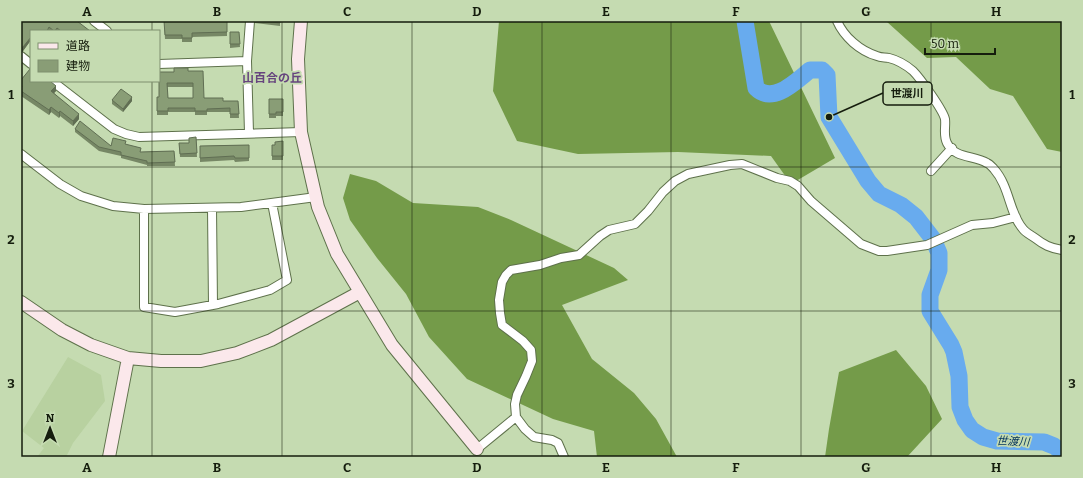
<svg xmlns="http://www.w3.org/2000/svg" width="1083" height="478" font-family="Bitter,'Noto Sans JP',serif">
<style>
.built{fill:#b8d1a0}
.forest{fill:#749b49}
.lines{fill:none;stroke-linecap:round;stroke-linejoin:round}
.river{stroke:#68abee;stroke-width:17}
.street-casing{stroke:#5e714b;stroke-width:10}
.secondary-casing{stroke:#5e714b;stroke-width:14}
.street{stroke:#fff;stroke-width:8}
.secondary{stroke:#fbe8eb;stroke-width:12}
.wall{fill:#768765;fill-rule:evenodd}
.shaded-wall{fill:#606e53}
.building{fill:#899d76;stroke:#606e53;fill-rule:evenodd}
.grid{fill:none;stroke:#151d0d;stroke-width:1;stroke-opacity:0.55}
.labels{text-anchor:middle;stroke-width:3.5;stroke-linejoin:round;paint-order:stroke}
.water-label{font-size:11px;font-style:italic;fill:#00305a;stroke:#c5dbb1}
.quarter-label{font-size:12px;font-weight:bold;fill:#66447e;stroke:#c5dbb1}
.leader{fill:none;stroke:#151d0d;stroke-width:1.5}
.callout-dot{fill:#151d0d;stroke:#c5dbb1;stroke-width:1.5}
.callout{fill:#c5dbb1;stroke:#151d0d;stroke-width:1.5}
.callout-label{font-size:11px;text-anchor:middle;font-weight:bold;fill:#151d0d}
.neatline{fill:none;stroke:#151d0d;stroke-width:1.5}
.grid-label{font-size:13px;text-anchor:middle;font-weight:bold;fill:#151d0d}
</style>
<rect width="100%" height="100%" fill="#c5dbb1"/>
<!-- built -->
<path class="built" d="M 68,357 L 101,375 L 105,401 L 73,443 L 66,457 L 37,457 L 44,448 L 22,431 Z"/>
<!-- forest -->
<path class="forest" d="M 499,21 L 769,21 L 835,158 L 791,184 L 771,156 L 678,152 L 578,154 L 517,141 L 493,91 Z
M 886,21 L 1062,21 L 1062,152 L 1047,149 L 1013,96 L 990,89 L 956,57 L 927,58 Z
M 350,174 L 376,181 L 413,203 L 478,207 L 511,220 L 614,268 L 628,280 L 562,305 L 592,359 L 634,393 L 656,419 L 677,457 L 597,457 L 594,431 L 553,419 L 467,379 L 429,337 L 406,294 L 377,258 L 350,220 L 343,198 Z
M 896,350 L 926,386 L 942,419 L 907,457 L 825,457 L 829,429 L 839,372 Z"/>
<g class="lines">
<!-- river -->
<path class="river" d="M 745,21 L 756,88 C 773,105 796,81 810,70 L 822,70 L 827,75 L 829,117 L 868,181 L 879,194 L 901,205 L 916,217 L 933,239 L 939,253 L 939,270 L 930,295 L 930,311 L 951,345 L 954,352 L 959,376 L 960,407 L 965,420 L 972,430 L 983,437 L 997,441 L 1044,442 L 1054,446 L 1062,452"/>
<defs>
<path id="street" d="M 94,21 L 107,31
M 837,21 C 844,37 860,51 877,56 C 881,58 885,57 889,58 C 897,60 906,65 913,71 C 920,78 943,110 945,119 C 946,127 943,135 947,143 C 955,159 974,155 987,163 C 990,164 992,167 994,169 C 1010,187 1009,213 1023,229 C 1026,233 1031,235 1035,238 C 1044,245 1050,248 1062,250
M 21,56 L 31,64
M 159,64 L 247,61
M 52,81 L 114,129 L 126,134 L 139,137 L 301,132
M 249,133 L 247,61 L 250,21
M 21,154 L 60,184 L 81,196 L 113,206 L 144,209 L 241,207 L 316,197
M 931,171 L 952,148
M 212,208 L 213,305
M 144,209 L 144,307 L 175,312 L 218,304 L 270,290 L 287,280 L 272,203
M 477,449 L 516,417
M 564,457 L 558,443 L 552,440 L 534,437 L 525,429 L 516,417 L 515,404 L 517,395 L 526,376 L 532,361 L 531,350 L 523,341 L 502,325 L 500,313 L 499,300 L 502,282 L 506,275 L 511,270 L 540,265 L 561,258 L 579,255 L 600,236 L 609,230 L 635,224 L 648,211 L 663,192 L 675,181 L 688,174 L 730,165 L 742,164 L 777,178 L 790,181 L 798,186 L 811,201 L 861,244 L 879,251 L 887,251 L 927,245 L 972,225 L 993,223 L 1016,217"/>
<path id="secondary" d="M 301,21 L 298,59 L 301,132 L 318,207 L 337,254 L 392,345 L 477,449
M 21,302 L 62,330 L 91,345 L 128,358 L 161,361 L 201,361 L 237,353 L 271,340 L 360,292
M 109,457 L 128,358"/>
</defs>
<!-- street casing -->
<use href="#street" class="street-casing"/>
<!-- secondary casing -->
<use href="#secondary" class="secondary-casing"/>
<!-- street -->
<use href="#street" class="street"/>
<!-- secondary -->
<use href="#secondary" class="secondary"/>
</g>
<!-- wall -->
<path class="wall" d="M 21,21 L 90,31 L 31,31 L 31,40 L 23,51 Z
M 164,21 L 227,21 L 227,36 L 192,37 L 192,42 L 182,42 L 182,39 L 165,39 Z
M 255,21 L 280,21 L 280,26 L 255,23 Z
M 230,32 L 239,32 L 240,47 L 230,48 Z
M 188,71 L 204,98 L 223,101 L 238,101 L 239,118 L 230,118 L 230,112 L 207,112 L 207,115 L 195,115 L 195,112 L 168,112 L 168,115 L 157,115 L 157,97 L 159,97 L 159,81 ZM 167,87 L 193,87 L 193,98 L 168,98 Z
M 21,80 L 56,91 L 54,93 L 79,119 L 73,126 L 60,116 L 59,118 L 51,112 L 49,115 L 21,96 Z
M 269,99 L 283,99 L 283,116 L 276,116 L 276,118 L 269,118 Z
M 112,100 L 132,101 L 123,112 L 112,104 Z
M 75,129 L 111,146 L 141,152 L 174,151 L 175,166 L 147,166 L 147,165 L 121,158 L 121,156 L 99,151 L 75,132 Z
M 196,137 L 197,157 L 180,157 L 179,143 L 189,143 Z
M 283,141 L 283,160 L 272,160 L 272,145 L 275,145 Z
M 249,145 L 249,161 L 235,162 L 234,160 L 200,162 L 200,146 Z"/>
<!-- shaded-wall -->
<path class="shaded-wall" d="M 31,37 L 31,40 L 23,51 L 21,51 L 21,48 Z
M 56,86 L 56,91 L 51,96 L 51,91 Z
M 132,97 L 132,101 L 123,112 L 123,109 Z
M 51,107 L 51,112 L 49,115 L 49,110 Z
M 60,111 L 60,116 L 59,118 L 59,113 Z
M 79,114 L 79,119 L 73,126 L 73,121 Z"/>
<!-- building -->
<path class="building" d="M 21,21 L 77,21 L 90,31 L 61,31 L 57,28 L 55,31 L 54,31 L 49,27 L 47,31 L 31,31 L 31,37 L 23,47 L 21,48 Z
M 164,21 L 227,21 L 227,32 L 192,33 L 192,38 L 182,38 L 182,35 L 165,35 Z
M 263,21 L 280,21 L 280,23 Z
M 230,32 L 239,32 L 240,44 L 230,44 Z
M 174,68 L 188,68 L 188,71 L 203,71 L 204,98 L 223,98 L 223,101 L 238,101 L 239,114 L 230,114 L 230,108 L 207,109 L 207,111 L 195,111 L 195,108 L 168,108 L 168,111 L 157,111 L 157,97 L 159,97 L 159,72 L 174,72 ZM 167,83 L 193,83 L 193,98 L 168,98 Z
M 30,69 L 31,69 L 31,81 L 50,81 L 56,86 L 51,91 L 79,114 L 73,121 L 60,111 L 59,113 L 51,107 L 49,110 L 21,91 L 21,88 L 22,86 L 21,85 L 21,80 Z
M 121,89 L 132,97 L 123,109 L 112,100 Z
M 269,99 L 283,99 L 283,112 L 276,112 L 276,114 L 269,114 Z
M 80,121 L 111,146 L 113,138 L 126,141 L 125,144 L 141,148 L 140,152 L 174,151 L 175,162 L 147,163 L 147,161 L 121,155 L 121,152 L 99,147 L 75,129 Z
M 196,137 L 197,153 L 180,154 L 179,143 L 189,143 L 189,138 Z
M 283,141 L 283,156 L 272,156 L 272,145 L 275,145 L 275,142 Z
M 249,145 L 249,158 L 235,158 L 234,156 L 200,158 L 200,146 Z"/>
<!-- grid -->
<path class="grid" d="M 152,21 L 152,31M 282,21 L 282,457M 412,21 L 412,457M 542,21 L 542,457M 671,21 L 671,457M 801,21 L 801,457M 931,21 L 931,457M 152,81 L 152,457M 21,167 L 1062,167M 21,311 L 1062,311"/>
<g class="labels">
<!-- water labels -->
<g class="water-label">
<text transform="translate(1013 441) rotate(3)" y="4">世渡川</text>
</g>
<!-- quarter labels -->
<g class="quarter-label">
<text x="272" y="82">山百合の丘</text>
</g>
</g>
<!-- callouts -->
<path class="leader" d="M829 117L883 93"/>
<circle class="callout-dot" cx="829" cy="117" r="4"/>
<rect class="callout" x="883" y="82" width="49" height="23" rx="4"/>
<g class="callout-label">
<text x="907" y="97">世渡川</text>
</g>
<!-- border -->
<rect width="1083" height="478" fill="none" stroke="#c5dbb1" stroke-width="44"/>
<!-- legend -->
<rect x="30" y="30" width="130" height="52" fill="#c5dbb1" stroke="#7f8f6f"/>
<rect x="38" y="43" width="20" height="6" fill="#fbe8eb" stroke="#7f8f6f"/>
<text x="66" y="50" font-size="12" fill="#151d0d">道路</text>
<rect x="38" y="60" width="20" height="12" fill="#899d76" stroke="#7f8f6f"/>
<text x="66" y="70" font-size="12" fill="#151d0d">建物</text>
<!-- north arrow -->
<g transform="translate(50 428)" stroke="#c5dbb1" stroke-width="3" paint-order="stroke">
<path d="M0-3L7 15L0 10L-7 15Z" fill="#151d0d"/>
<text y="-6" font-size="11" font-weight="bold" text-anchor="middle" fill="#151d0d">N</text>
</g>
<!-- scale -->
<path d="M925 48v6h70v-6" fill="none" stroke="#151d0d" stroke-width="2"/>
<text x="931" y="48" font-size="12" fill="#151d0d" stroke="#c5dbb1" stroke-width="3" paint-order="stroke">50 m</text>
<rect x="22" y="22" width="1039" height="434" class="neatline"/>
<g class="grid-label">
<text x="87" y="16">A</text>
<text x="217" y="16">B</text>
<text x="347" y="16">C</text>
<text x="477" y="16">D</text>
<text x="606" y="16">E</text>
<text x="736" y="16">F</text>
<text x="866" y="16">G</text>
<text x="996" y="16">H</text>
<text x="11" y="99">1</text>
<text x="1072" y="99">1</text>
<text x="11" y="244">2</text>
<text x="1072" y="244">2</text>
<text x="11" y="388">3</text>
<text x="1072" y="388">3</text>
<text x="87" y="472">A</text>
<text x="217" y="472">B</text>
<text x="347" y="472">C</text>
<text x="477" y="472">D</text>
<text x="606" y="472">E</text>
<text x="736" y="472">F</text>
<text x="866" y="472">G</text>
<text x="996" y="472">H</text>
</g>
</svg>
